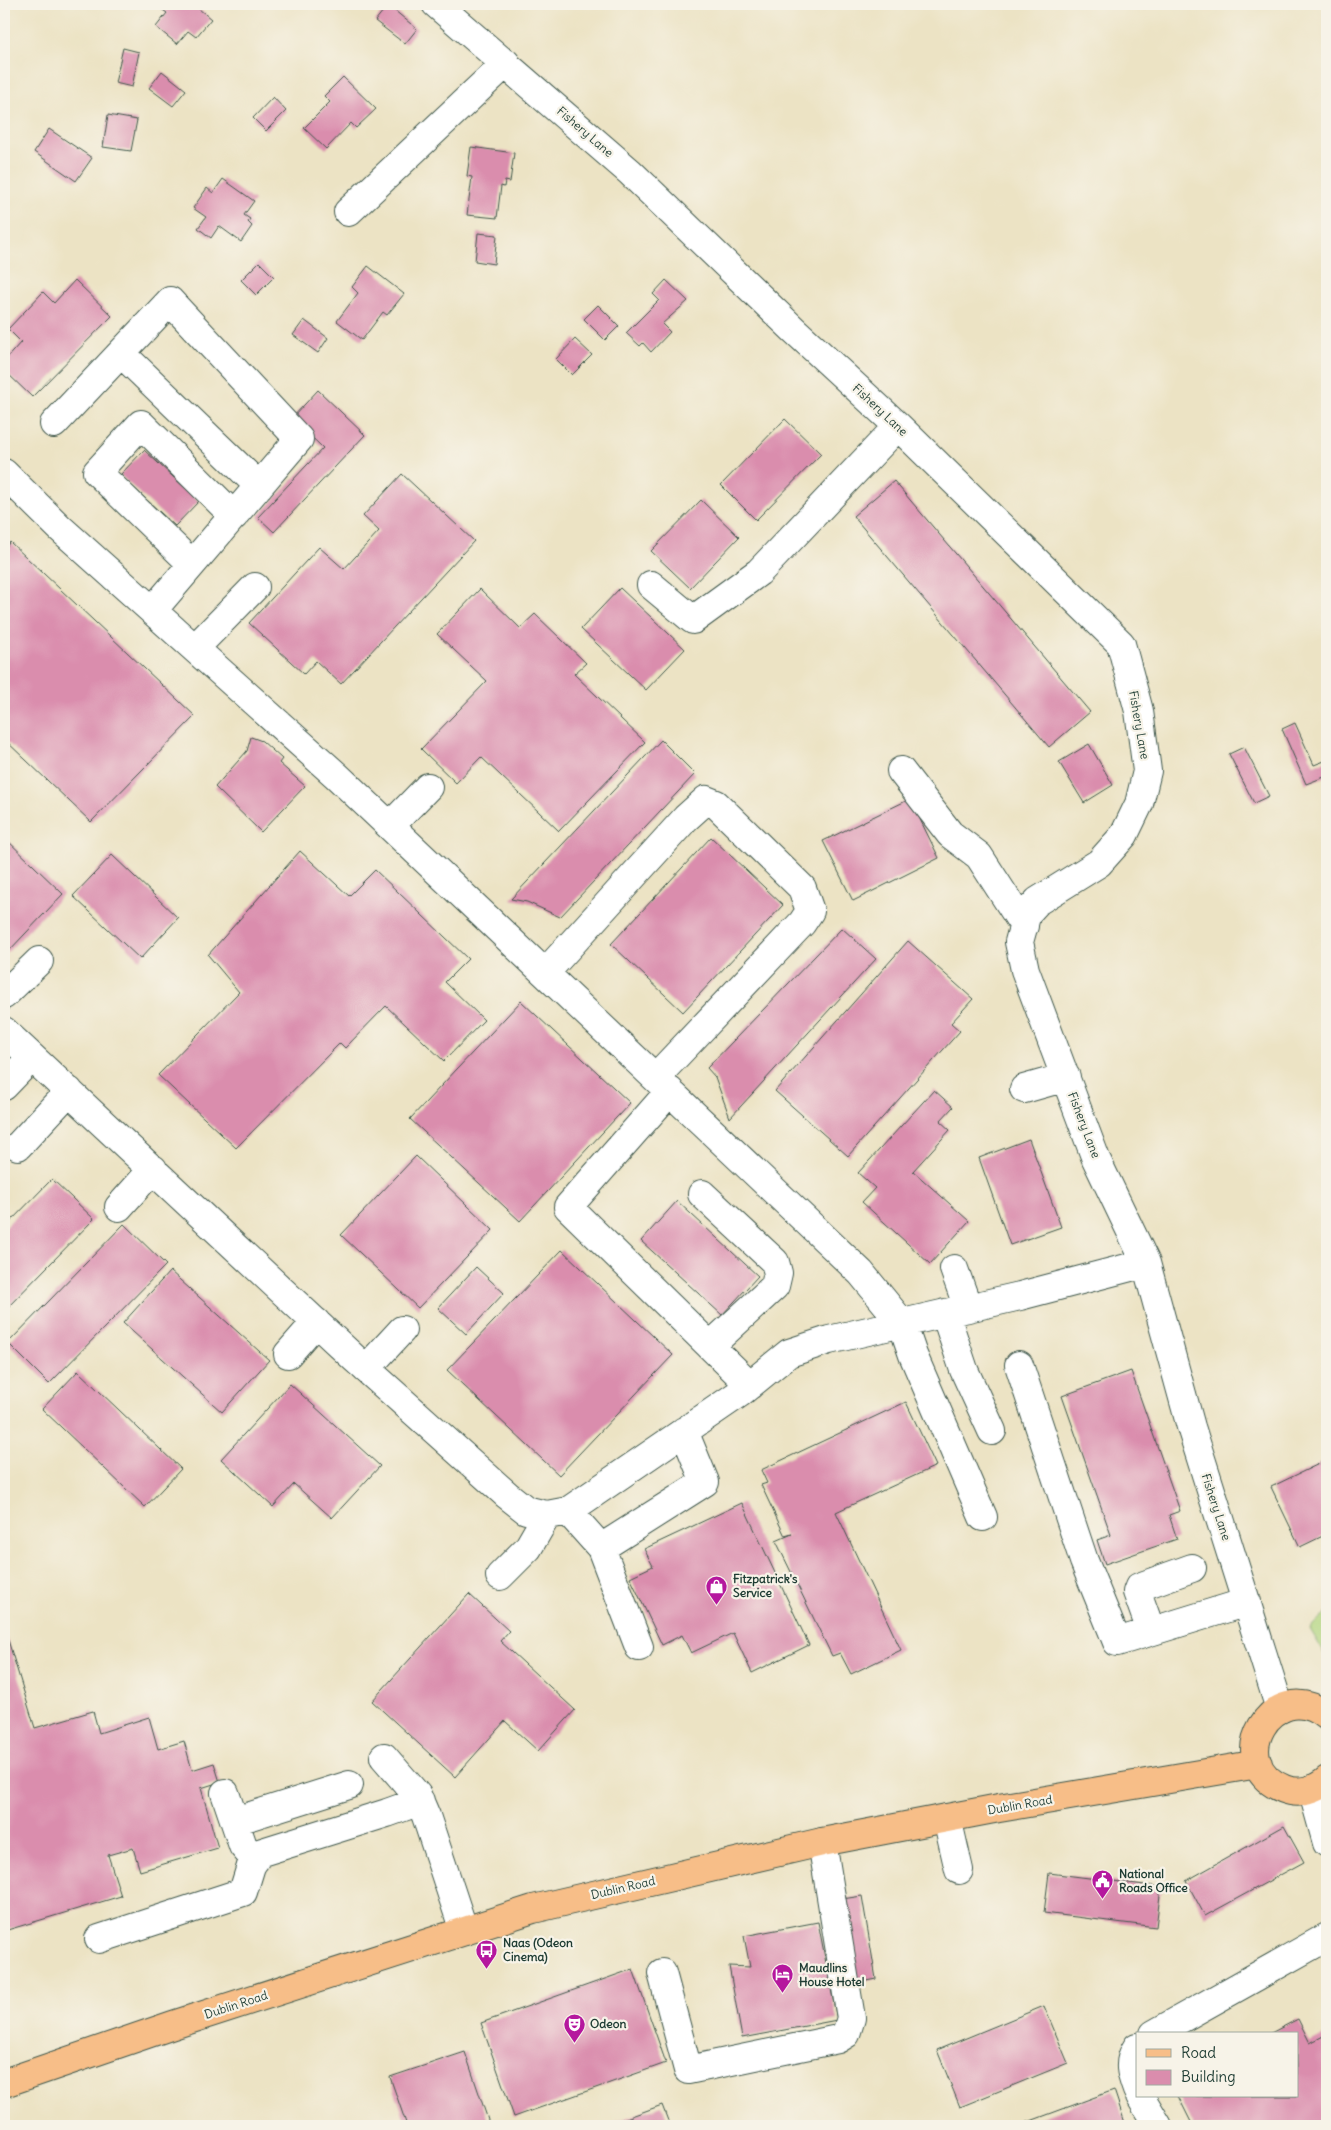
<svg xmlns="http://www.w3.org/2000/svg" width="1331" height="2130" font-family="Delius,sans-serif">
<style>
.green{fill:#b0d47d;stroke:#688858}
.building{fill:#da8dad}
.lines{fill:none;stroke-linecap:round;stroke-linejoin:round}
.minor-casing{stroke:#3e564a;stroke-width:30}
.major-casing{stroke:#3e564a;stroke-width:30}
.minor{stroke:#fff;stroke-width:28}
.major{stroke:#f7be88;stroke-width:28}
.labels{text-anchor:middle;stroke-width:4.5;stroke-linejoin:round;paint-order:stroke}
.street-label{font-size:12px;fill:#1f3d34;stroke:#f7f3e8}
.poi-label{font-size:12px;font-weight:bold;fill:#1f3d34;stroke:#f7f3e8;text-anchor:start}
</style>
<rect width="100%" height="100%" fill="#f7f3e8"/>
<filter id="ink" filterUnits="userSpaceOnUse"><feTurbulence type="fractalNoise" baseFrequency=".02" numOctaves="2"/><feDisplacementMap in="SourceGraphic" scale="10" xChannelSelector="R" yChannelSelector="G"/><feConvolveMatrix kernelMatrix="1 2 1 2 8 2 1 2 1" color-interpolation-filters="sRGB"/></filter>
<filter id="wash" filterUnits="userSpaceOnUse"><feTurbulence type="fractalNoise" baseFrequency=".0096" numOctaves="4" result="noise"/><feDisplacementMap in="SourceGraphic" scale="20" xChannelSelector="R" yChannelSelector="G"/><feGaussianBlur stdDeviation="1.12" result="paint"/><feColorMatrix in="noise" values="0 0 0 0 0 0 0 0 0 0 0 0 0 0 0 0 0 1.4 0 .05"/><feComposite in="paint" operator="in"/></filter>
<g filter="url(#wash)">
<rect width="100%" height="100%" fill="#ece3c4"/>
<!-- green -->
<path class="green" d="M 1327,1612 L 1327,1658 L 1310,1629 Z"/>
<g id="blocks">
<!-- building -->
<path class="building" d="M 163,4 L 203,4 L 199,9 L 211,19 L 196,37 L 188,31 L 177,44 L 156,27 L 167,13 L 160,8 Z
M 388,5 L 417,29 L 405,44 L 375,21 Z
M 123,48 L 139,52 L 132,87 L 115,83 Z
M 162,71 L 186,90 L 173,106 L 149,88 Z
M 343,77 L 376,109 L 356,128 L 351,123 L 326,149 L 304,128 L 330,102 L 324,96 Z
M 273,97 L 286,111 L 266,131 L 253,118 Z
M 108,115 L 137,120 L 131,151 L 103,147 Z
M 49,129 L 92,158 L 76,181 L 34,152 Z
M 471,147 L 514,153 L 510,182 L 505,181 L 504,187 L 501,186 L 497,218 L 467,215 L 472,177 L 467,176 Z
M 223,179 L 254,201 L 244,215 L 250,219 L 248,222 L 252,226 L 241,242 L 219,226 L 211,238 L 198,228 L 206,217 L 193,208 L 207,188 L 213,193 Z
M 478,233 L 497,235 L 494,264 L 475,261 Z
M 259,262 L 274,277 L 256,295 L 241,280 Z
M 368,266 L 404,294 L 387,315 L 383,312 L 362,340 L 337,321 L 358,293 L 352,287 Z
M 75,280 L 112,316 L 32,397 L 4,370 L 4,361 L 21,342 L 8,329 L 43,292 L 54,303 Z
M 666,280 L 688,301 L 662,324 L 670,332 L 651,352 L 643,343 L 640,346 L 626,333 L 659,300 L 653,294 Z
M 598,305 L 619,326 L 605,340 L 584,319 Z
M 304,320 L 328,338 L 318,353 L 293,335 Z
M 575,339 L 592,355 L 572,375 L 556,359 Z
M 318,390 L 365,435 L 274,532 L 258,517 L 323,448 L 292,418 Z
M 785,419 L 821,454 L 756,520 L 721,485 Z
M 144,450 L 199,501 L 175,526 L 120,475 Z
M 402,474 L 474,541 L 341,684 L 316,661 L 304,674 L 249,623 L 319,547 L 344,569 L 379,531 L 363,516 Z
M 894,481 L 1090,712 L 1049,747 L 853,516 Z
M 701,500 L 739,537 L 690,588 L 651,551 Z
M 10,542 L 195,716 L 91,822 L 4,739 L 4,549 Z
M 620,588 L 685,649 L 646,690 L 581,629 Z
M 480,589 L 520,628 L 535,614 L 586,663 L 574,674 L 645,742 L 559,831 L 481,757 L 456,783 L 421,749 L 487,681 L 437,634 Z
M 1295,723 L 1314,765 L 1327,760 L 1327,776 L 1306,784 L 1282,729 Z
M 251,737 L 262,741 L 282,759 L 279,763 L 305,786 L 261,832 L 215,787 L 247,751 Z
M 661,740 L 695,774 L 560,917 L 527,902 L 511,899 Z
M 1089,744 L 1113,785 L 1084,803 L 1059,762 Z
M 1244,747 L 1269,796 L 1254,803 L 1229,754 Z
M 910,799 L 939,858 L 853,901 L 823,841 Z
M 4,837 L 63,894 L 6,954 L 4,952 Z
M 711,837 L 783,905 L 683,1012 L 611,944 Z
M 300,851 L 349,896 L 375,870 L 468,959 L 445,982 L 484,1020 L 444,1061 L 386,1006 L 345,1048 L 340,1043 L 236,1148 L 158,1075 L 239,992 L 208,955 Z
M 112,855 L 178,918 L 140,959 L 73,896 Z
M 842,928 L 876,959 L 730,1118 L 715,1077 L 707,1068 Z
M 908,941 L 973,999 L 951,1023 L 960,1031 L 848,1156 L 775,1091 Z
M 521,1001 L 630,1103 L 520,1221 L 410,1119 Z
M 934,1090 L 953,1107 L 940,1121 L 950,1130 L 913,1171 L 969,1221 L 930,1264 L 862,1202 L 875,1188 L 858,1173 Z
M 1029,1139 L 1061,1227 L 1010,1245 L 979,1158 Z
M 416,1156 L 493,1230 L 418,1308 L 341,1235 Z
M 52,1179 L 94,1219 L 4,1311 L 4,1228 Z
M 677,1201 L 758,1276 L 722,1315 L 641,1241 Z
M 124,1224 L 166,1265 L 49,1384 L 8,1343 Z
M 562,1250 L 673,1355 L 559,1475 L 447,1370 Z
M 476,1267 L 504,1293 L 466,1334 L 438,1308 Z
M 170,1271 L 269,1360 L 222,1412 L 123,1323 Z
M 78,1371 L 181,1469 L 145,1507 L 42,1409 Z
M 1131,1371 L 1180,1511 L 1169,1515 L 1177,1539 L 1105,1564 L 1097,1540 L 1111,1535 L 1062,1396 Z
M 290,1384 L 380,1466 L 332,1518 L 294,1484 L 273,1507 L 221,1459 Z
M 906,1402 L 936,1466 L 836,1512 L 901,1650 L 851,1674 L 840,1653 L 832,1656 L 776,1541 L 792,1534 L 785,1536 L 761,1485 L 767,1483 L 761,1470 Z
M 1327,1460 L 1327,1534 L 1300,1547 L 1271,1487 Z
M 742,1503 L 809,1645 L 752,1673 L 733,1633 L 691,1653 L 682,1635 L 662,1645 L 630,1577 L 653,1566 L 644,1549 Z
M 469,1594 L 509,1631 L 500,1641 L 575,1710 L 538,1751 L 505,1721 L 455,1777 L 372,1701 Z
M 4,1627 L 35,1728 L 93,1711 L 99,1733 L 149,1717 L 158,1749 L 184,1741 L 192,1770 L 214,1763 L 220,1782 L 201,1788 L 218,1848 L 140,1871 L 133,1848 L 108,1855 L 121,1896 L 4,1931 Z
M 1284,1826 L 1304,1862 L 1205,1916 L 1186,1881 Z
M 1049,1873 L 1161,1887 L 1156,1927 L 1044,1913 Z
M 862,1896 L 876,1979 L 856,1983 L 842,1899 Z
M 818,1922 L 837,2020 L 742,2038 L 729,1966 L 750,1967 L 744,1936 Z
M 633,1969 L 666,2063 L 514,2117 L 481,2023 Z
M 1044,2006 L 1068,2063 L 960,2107 L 937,2050 Z
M 1298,2019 L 1310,2043 L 1327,2034 L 1327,2126 L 1193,2126 L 1178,2096 L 1297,2096 L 1297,2034 L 1269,2034 Z
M 465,2052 L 490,2126 L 407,2126 L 390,2077 Z
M 1114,2090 L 1126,2126 L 1017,2126 Z
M 662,2105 L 670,2126 L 604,2126 Z"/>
</g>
</g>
<g filter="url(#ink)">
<use href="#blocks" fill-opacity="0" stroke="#3e564a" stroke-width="1"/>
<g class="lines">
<defs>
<path id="minor" d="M 436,4 L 630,172 L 793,329 L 898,426 L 1121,644 L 1139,711 L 1147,771 L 1139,804 L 1124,835 L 1099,863 L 1038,901 L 1027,913 L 1019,942 L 1025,970 L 1096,1159 L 1146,1263 L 1191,1427 L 1280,1709
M 348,212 L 506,63
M 121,353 L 259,486
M 54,424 L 170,301 L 299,439 L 153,610
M 4,473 L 60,528 L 337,776 L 861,1273 L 902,1323 L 913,1355 L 983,1517
M 192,564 L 97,472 L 141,424 L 234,516
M 651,585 L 693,620 L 759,572 L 898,426
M 195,648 L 255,587
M 901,771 L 950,834 L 979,856 L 1024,926
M 390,826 L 428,787
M 545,973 L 686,818 L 706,800 L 716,804 L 802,888 L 810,911 L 802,923 L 656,1077
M 4,995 L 39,961
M 4,1031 L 354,1358 L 507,1495 L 526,1510 L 547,1515 L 568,1511 L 740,1393 L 789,1353 L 829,1340 L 1020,1296 L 1146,1263
M 4,1086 L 32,1057
M 1024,1089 L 1066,1077
M 670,1091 L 568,1207 L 750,1385
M 18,1146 L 69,1091
M 702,1194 L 775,1262 L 778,1273 L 775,1286 L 710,1346
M 119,1207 L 153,1169
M 954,1269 L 968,1308
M 945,1313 L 964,1370 L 992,1431
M 288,1354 L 316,1322
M 1019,1365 L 1084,1561 L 1117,1642 L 1247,1602
M 366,1369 L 402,1330
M 568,1511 L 601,1548 L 705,1482 L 684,1431
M 601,1548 L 639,1647
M 500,1576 L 528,1548 L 547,1515
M 1151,1631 L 1137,1592 L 1139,1587 L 1192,1568
M 384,1757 L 417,1795 L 426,1816 L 464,1931
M 1312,1789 L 1327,1843
M 225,1793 L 243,1846 L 255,1860
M 947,1818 L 959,1870
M 235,1821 L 349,1785
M 99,1939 L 243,1892 L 251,1866 L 259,1853 L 387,1813 L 420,1801
M 662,1973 L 688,2070 L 838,2039 L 846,2034 L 851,2018 L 822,1842
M 1154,2034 L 1327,1937
M 1137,2047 C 1127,2062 1131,2074 1137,2090
M 1140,2096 L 1158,2126"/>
<path id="major" d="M 1327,1716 C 1273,1673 1221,1764 1284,1789 C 1299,1795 1316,1790 1327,1780
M 4,2083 L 173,2025 L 533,1909 L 822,1842 L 999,1808 L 1258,1764"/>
</defs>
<!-- minor casing -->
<use href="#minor" class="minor-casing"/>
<!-- major casing -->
<use href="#major" class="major-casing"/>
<!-- minor -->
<use href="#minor" class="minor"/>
<!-- major -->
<use href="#major" class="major"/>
</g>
</g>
<!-- icons -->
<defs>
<symbol id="shop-pin" viewBox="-11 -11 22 30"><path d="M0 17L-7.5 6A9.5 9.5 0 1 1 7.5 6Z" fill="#b5179e" stroke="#f7f3e8"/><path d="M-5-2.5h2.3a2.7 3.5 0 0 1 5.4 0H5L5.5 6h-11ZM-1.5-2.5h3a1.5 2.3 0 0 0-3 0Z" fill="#fff"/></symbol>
<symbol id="civic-pin" viewBox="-11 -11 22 30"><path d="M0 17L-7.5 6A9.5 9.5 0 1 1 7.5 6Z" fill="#b5179e" stroke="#f7f3e8"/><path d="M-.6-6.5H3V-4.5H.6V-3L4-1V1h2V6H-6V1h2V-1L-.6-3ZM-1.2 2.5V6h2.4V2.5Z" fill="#fff"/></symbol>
<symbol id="bus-pin" viewBox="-11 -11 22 30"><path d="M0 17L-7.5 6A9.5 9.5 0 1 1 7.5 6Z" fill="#b5179e" stroke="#f7f3e8"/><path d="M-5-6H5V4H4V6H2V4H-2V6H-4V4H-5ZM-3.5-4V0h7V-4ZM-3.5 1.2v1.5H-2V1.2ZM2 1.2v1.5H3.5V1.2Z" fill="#fff"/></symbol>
<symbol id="hotel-pin" viewBox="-11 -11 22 30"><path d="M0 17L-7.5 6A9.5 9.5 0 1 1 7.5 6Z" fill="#b5179e" stroke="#f7f3e8"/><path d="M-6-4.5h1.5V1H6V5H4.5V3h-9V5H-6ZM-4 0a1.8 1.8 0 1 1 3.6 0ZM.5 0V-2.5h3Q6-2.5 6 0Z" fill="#fff"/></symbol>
<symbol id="theatre-pin" viewBox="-11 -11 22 30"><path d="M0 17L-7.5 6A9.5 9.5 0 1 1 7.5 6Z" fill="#b5179e" stroke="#f7f3e8"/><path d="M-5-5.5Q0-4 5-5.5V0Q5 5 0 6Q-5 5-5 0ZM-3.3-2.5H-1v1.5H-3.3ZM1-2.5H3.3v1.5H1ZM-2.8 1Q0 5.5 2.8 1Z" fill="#fff"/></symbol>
</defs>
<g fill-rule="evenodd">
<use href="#shop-pin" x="704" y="1574" width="25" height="34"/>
<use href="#civic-pin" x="1090" y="1868" width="25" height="34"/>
<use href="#bus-pin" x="474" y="1938" width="25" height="34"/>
<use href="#hotel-pin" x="770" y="1962" width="25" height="34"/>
<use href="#theatre-pin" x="562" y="2012" width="25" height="34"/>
</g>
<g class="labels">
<!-- street labels -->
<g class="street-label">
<text transform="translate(585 132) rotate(41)" y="4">Fishery Lane</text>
<text transform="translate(880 410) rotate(43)" y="4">Fishery Lane</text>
<text transform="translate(1139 725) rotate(80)" y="4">Fishery Lane</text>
<text transform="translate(1084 1125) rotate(69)" y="4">Fishery Lane</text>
<text transform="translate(1216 1507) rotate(72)" y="4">Fishery Lane</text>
<text transform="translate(1020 1805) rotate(-10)" y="4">Dublin Road</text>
<text transform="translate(623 1888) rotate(-13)" y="4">Dublin Road</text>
<text transform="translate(236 2005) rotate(-18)" y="4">Dublin Road</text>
</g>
<!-- poi labels -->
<g class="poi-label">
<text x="733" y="1583">Fitzpatrick's<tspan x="733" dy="14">Service</tspan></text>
<text x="1119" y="1878">National<tspan x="1119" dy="14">Roads Office</tspan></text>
<text x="503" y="1947">Naas (Odeon<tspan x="503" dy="14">Cinema)</tspan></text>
<text x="799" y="1972">Maudlins<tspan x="799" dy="14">House Hotel</tspan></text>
<text x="590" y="2028">Odeon</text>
</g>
</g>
<!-- margin -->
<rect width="1331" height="2130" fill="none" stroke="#f7f3e8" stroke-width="20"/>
<!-- legend -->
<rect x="1136" y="2032" width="162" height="65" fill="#f7f3e8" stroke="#a1aaa0"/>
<rect x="1146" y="2049" width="25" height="8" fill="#f7be88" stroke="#a1aaa0"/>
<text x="1181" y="2058" font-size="15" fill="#1f3d34">Road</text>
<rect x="1146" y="2070" width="25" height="15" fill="#da8dad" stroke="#a1aaa0"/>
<text x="1181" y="2082" font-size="15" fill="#1f3d34">Building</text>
</svg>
